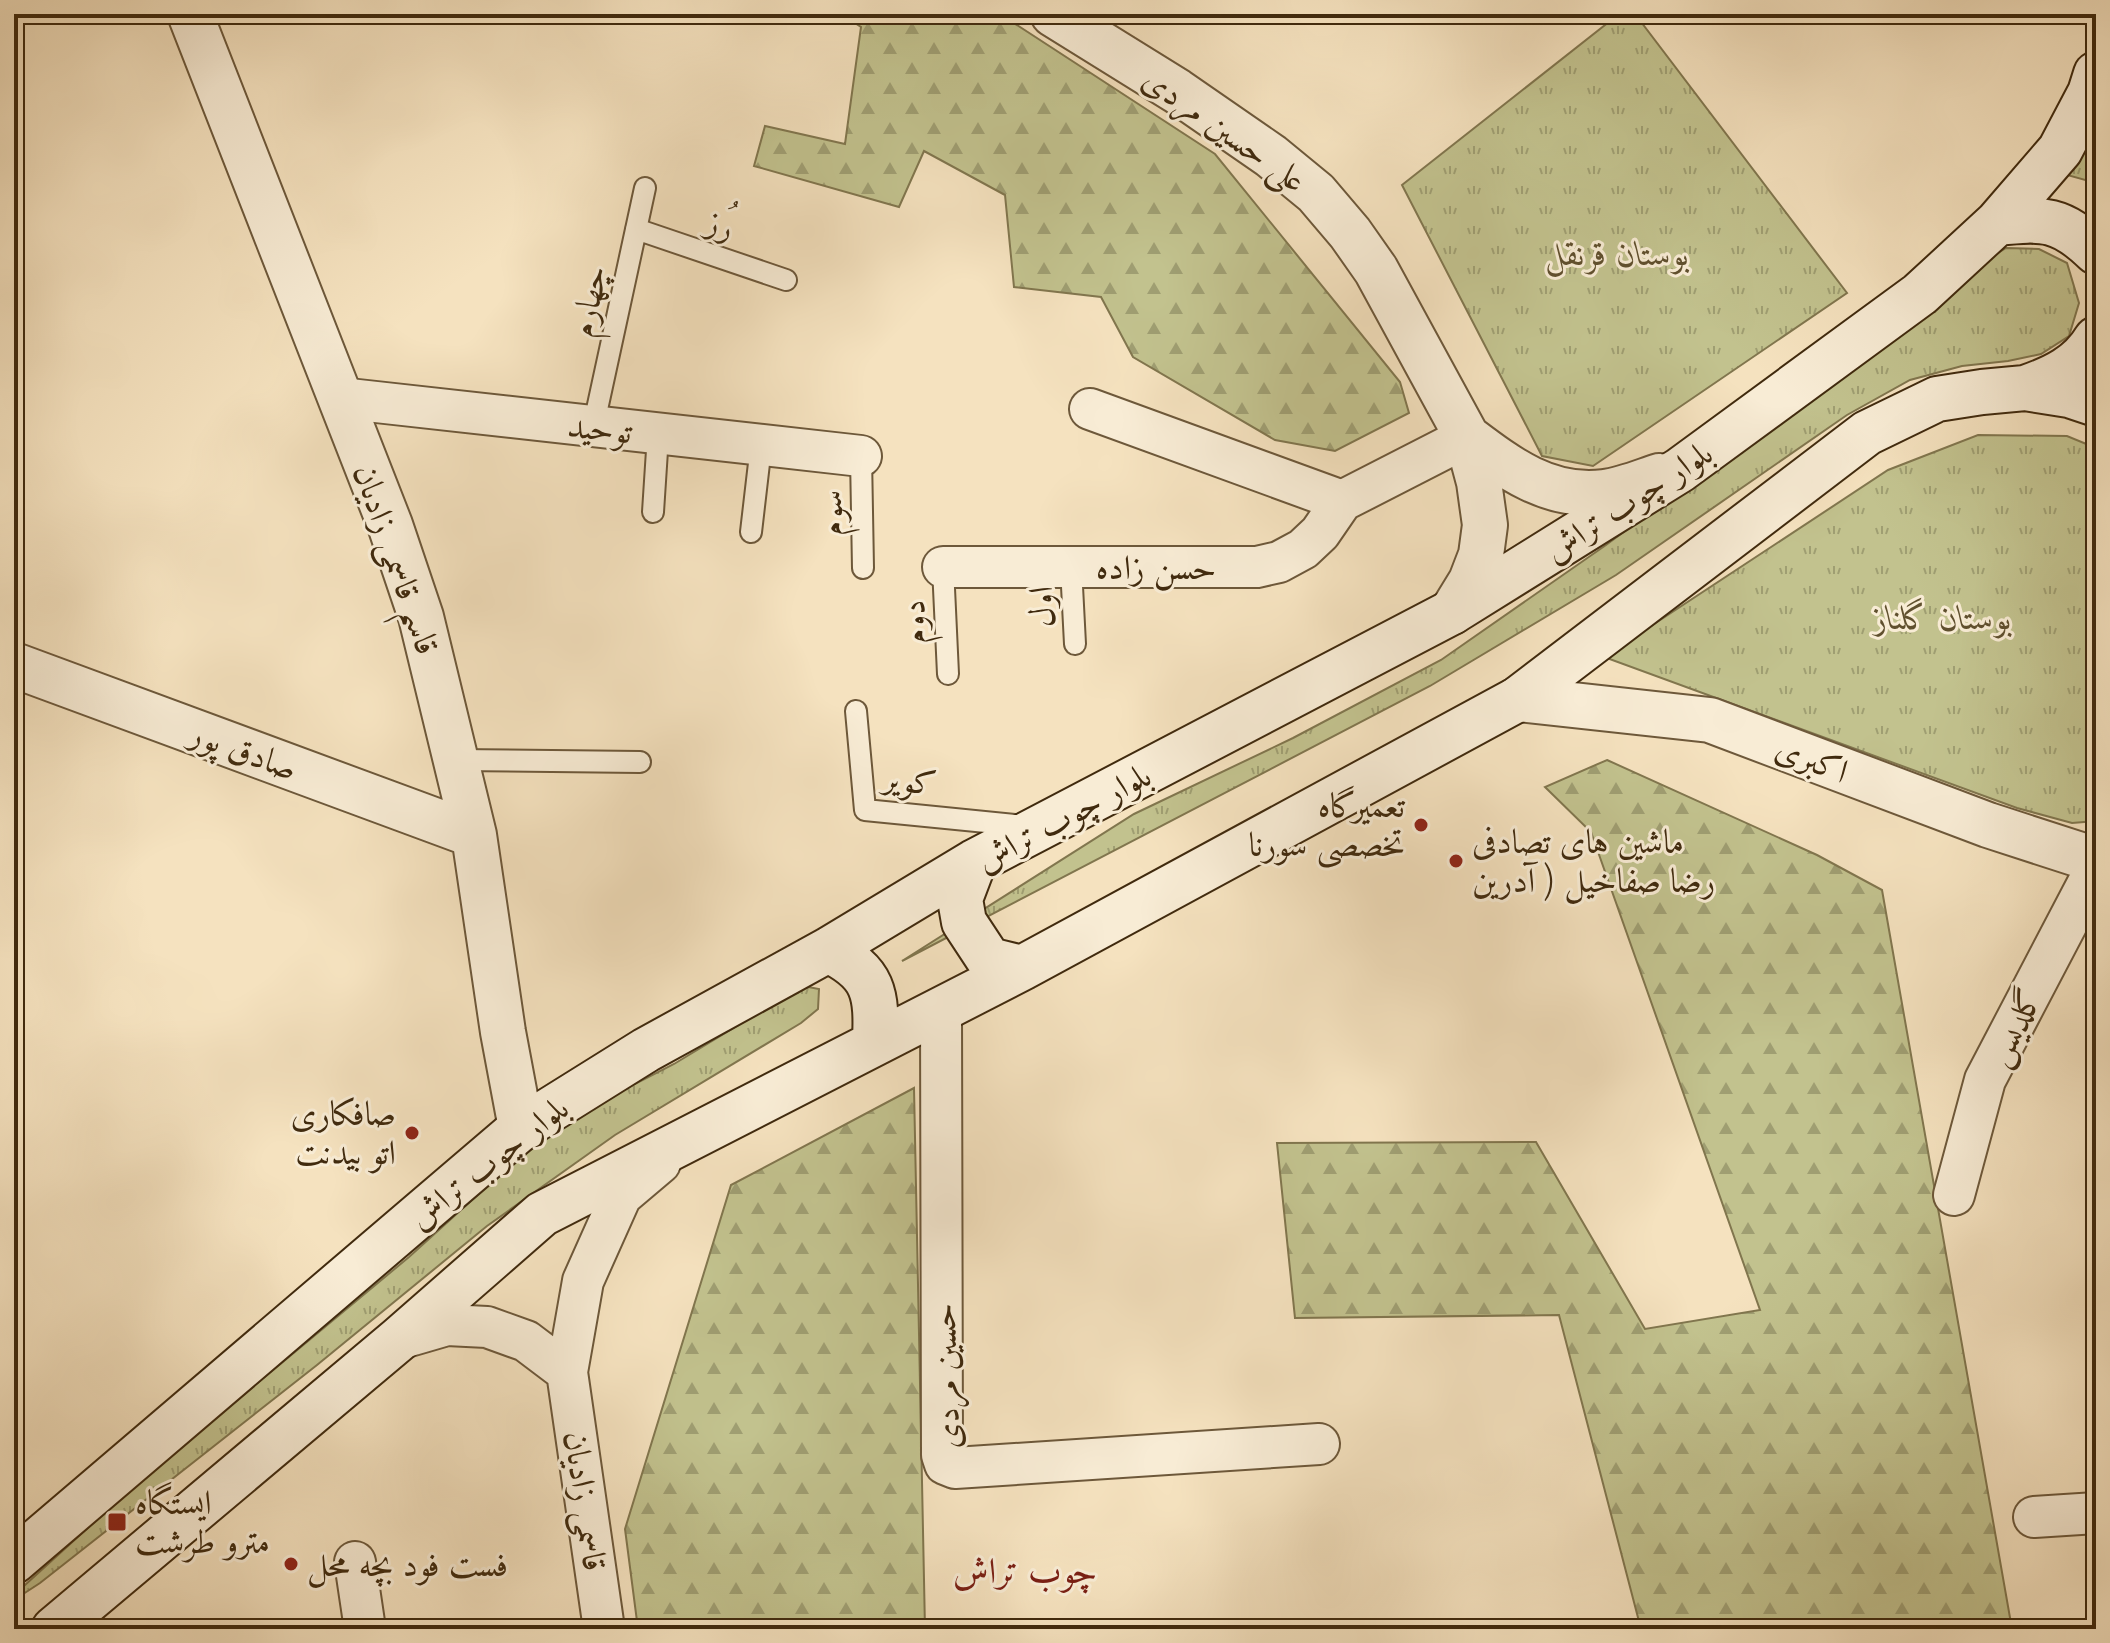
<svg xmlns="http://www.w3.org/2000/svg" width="2110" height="1643" font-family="Cardo,Amiri,serif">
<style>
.grass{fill:url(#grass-tufts);stroke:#81764e;stroke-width:2}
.forest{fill:url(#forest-firs);stroke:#81764e;stroke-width:2}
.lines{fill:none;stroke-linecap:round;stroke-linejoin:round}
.service-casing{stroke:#6d583a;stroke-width:24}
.minor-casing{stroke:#6d583a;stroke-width:44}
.tertiary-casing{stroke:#6d583a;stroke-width:48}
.secondary-casing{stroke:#402a0e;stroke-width:48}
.service{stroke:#f8ecd5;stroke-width:20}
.minor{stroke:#f8ecd5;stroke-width:40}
.tertiary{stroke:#f8ecd5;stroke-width:44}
.secondary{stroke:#f8ecd5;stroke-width:44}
.poi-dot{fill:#8f2418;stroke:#f8ecd5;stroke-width:3}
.labels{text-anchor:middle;stroke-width:6;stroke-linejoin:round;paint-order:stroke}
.street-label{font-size:34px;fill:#402a0e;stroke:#f8ecd5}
.park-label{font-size:34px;font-style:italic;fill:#60502e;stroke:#f8ecd5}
.poi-label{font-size:34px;fill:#402a0e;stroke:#f8ecd5;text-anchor:start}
.neighbourhood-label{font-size:36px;fill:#7a1f14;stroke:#f8ecd5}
</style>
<defs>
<pattern id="grass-tufts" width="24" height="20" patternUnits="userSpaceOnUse" patternTransform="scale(2)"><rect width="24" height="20" fill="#c2c28e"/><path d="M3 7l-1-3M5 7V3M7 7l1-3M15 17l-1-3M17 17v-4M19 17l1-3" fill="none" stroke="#9f9e72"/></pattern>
<pattern id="forest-firs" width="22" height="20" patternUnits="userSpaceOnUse" patternTransform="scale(2)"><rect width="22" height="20" fill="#c2c28e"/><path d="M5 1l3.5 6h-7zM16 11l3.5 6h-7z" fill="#9f9e72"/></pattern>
</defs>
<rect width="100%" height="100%" fill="#f5e2bf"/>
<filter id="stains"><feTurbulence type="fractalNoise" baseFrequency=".0025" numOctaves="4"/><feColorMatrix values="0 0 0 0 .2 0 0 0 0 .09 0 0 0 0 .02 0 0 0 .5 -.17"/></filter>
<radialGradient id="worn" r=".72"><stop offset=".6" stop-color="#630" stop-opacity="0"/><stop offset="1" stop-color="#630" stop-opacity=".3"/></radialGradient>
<!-- grass -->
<path class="grass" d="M 1619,14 L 1635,14 L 1847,293 L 1593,466 L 1542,456 L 1402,185 Z
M 2096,124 L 2096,183 L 2067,175 Z
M 2006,248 L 2039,249 L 2067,263 L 2079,303 L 2069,336 L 2041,354 L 2008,361 L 1962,366 L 1910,380 L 1847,415 L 1616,575 L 1430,686 L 902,961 L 1134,814 L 1293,738 L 1441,660 L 1606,545 L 1842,371 L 1966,273 Z
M 1978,435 L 2067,436 L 2096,448 L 2096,821 L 2072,823 L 2017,808 L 1604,657 L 1888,470 Z
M 803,986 L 819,989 L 818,1009 L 801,1023 L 615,1135 L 487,1226 L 317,1365 L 40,1583 L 14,1600 L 14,1595 L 135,1485 L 409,1257 L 514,1162 L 592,1106 L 674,1064 Z"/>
<!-- forest -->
<path class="forest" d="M 841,14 L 1000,14 L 1215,154 L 1400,382 L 1409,413 L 1335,451 L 1275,440 L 1133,357 L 1101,297 L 1014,287 L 1005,195 L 924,151 L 899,207 L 754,166 L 765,126 L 845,144 L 861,27 Z
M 1607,760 L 1817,855 L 1882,890 L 2012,1629 L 1641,1629 L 1559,1315 L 1295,1318 L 1277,1143 L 1536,1142 L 1645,1329 L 1760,1310 L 1591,832 L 1545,787 Z
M 914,1088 L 925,1629 L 638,1629 L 625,1529 L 731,1185 Z"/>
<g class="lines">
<defs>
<path id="service" d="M 636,229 L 786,280
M 593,428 L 645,188
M 861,456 L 863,568
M 653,512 L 658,435
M 751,532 L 761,446
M 943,567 L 948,674
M 1071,567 L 1075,644
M 856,711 L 865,810 L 1026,826
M 456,760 L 640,762"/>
<path id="minor" d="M 340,398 L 861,456
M 1090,409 L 1342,501
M 943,567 L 1257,567 L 1279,562 L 1303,549 L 1320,533 L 1342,501 L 1467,437
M 941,1010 L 942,1455 L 945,1464 L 955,1468 L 1319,1444
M 1954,1195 L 1985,1080 L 2096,868
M 399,1339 L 447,1325 L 487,1327 L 526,1341 L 567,1372
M 2034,1517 L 2096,1513
M 355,1562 L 365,1629
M 604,1629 L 567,1372 L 583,1281 L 621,1196 L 660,1163"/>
<path id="tertiary" d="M 190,14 L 390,525 L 421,617 L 474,835 L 503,1032 L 521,1128
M 1053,14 L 1177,91 L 1271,156 L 1316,193 L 1350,233 L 1376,270 L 1467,437 L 1479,482 L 1485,525 L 1481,555 L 1471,581 L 1452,612
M 1467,437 C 1508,468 1549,499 1604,492 C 1622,490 1641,482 1659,476
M 14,665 L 474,835
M 1518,699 L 1710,720 L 1988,825 L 2096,860"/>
<path id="secondary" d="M 1997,223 C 2044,218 2061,218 2096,252
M 2025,388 C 2054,378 2080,366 2096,339
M 974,862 L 960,899 L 964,922 L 989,960 L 1022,968
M 828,950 C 875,973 877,993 875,1043
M 14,1561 L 521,1128 L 646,1050 L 828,950 L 974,862 L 1452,612 L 1680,470 L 1920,294 L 1997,223 L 2060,150 L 2090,93 L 2096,74
M 54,1629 L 399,1339 L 542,1214 L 1022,968 L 1518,699 L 1867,433 L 1937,399 L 1982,392 L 2025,388 L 2069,395 L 2096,404"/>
</defs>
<!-- service casing -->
<use href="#service" class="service-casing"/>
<!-- minor casing -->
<use href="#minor" class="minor-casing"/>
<!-- tertiary casing -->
<use href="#tertiary" class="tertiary-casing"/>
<!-- secondary casing -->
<use href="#secondary" class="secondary-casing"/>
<!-- service -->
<use href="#service" class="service"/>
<!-- minor -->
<use href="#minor" class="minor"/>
<!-- tertiary -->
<use href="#tertiary" class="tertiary"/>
<!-- secondary -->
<use href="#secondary" class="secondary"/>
</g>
<!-- markers -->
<g class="poi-dot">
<circle cx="1421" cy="825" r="8"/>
<circle cx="1456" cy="861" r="8"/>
<circle cx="412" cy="1133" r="8"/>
<rect x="107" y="1512" width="20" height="20" rx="4"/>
<circle cx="291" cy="1564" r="8"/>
</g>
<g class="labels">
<!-- street labels -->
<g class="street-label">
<text transform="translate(1225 129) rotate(35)" y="12">علی حسین مردی</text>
<text transform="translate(721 224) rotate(19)" y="12">رُز</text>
<text transform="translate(588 301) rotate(-78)" y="12">چهارم</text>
<text transform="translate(600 428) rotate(6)" y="12">توحید</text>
<text transform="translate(1628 501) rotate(-33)" y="12">بلوار چوب‌ تراش</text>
<text transform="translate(830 513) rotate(-91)" y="12">سوم</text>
<text transform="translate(397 559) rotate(71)" y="12">قاسم قاسمی زادیان</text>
<text x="1156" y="579">حسن زاده</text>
<text transform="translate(1041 607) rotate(-93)" y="12">اول</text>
<text transform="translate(913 622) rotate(-92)" y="12">دوم</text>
<text transform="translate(244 750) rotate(20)" y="12">صادق پور</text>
<text transform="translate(1812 759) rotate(21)" y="12">اکبری</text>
<text transform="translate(910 780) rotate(8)" y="12">کویر</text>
<text transform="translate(1063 817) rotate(-28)" y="12">بلوار چوب‌ تراش</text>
<text transform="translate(2013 1027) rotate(-62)" y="12">گلدیس</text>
<text transform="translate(488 1162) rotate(-38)" y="12">بلوار چوب‌ تراش</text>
<text transform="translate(945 1376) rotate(-92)" y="12">حسین مردی</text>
<text transform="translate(586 1501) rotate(82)" y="12">قاسمی زادیان</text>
</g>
<!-- park labels -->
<g class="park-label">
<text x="1617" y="265">بوستان قرنقل</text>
<text x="1943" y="629">بوستان گلناز</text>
</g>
<!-- poi labels -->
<g class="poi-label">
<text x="1405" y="817" text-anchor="end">تعمیرگاه<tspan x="1405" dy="39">تخصصی سورنا</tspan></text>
<text x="1472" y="853">ماشین های تصادفی<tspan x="1472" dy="39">رضا صفاخیل ( آدرین</tspan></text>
<text x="396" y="1125" text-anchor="end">صافکاری<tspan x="396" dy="39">اتو بیدنت</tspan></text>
<text x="135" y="1514">ایستگاه<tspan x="135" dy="39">مترو طرشت</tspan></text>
<text x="307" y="1576">فست فود بچه محل</text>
</g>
<!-- neighbourhood labels -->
<g class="neighbourhood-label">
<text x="1025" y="1583">چوب تراش</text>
</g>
</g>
<!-- margin -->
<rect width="2110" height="1643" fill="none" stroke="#f5e2bf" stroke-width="48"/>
<rect x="16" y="16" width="2078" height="1611" fill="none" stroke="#402a0e" stroke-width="4"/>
<rect x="24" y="24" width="2062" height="1595" fill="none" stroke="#402a0e" stroke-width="2"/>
<rect width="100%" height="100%" filter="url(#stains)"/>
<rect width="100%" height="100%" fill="url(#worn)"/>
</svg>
